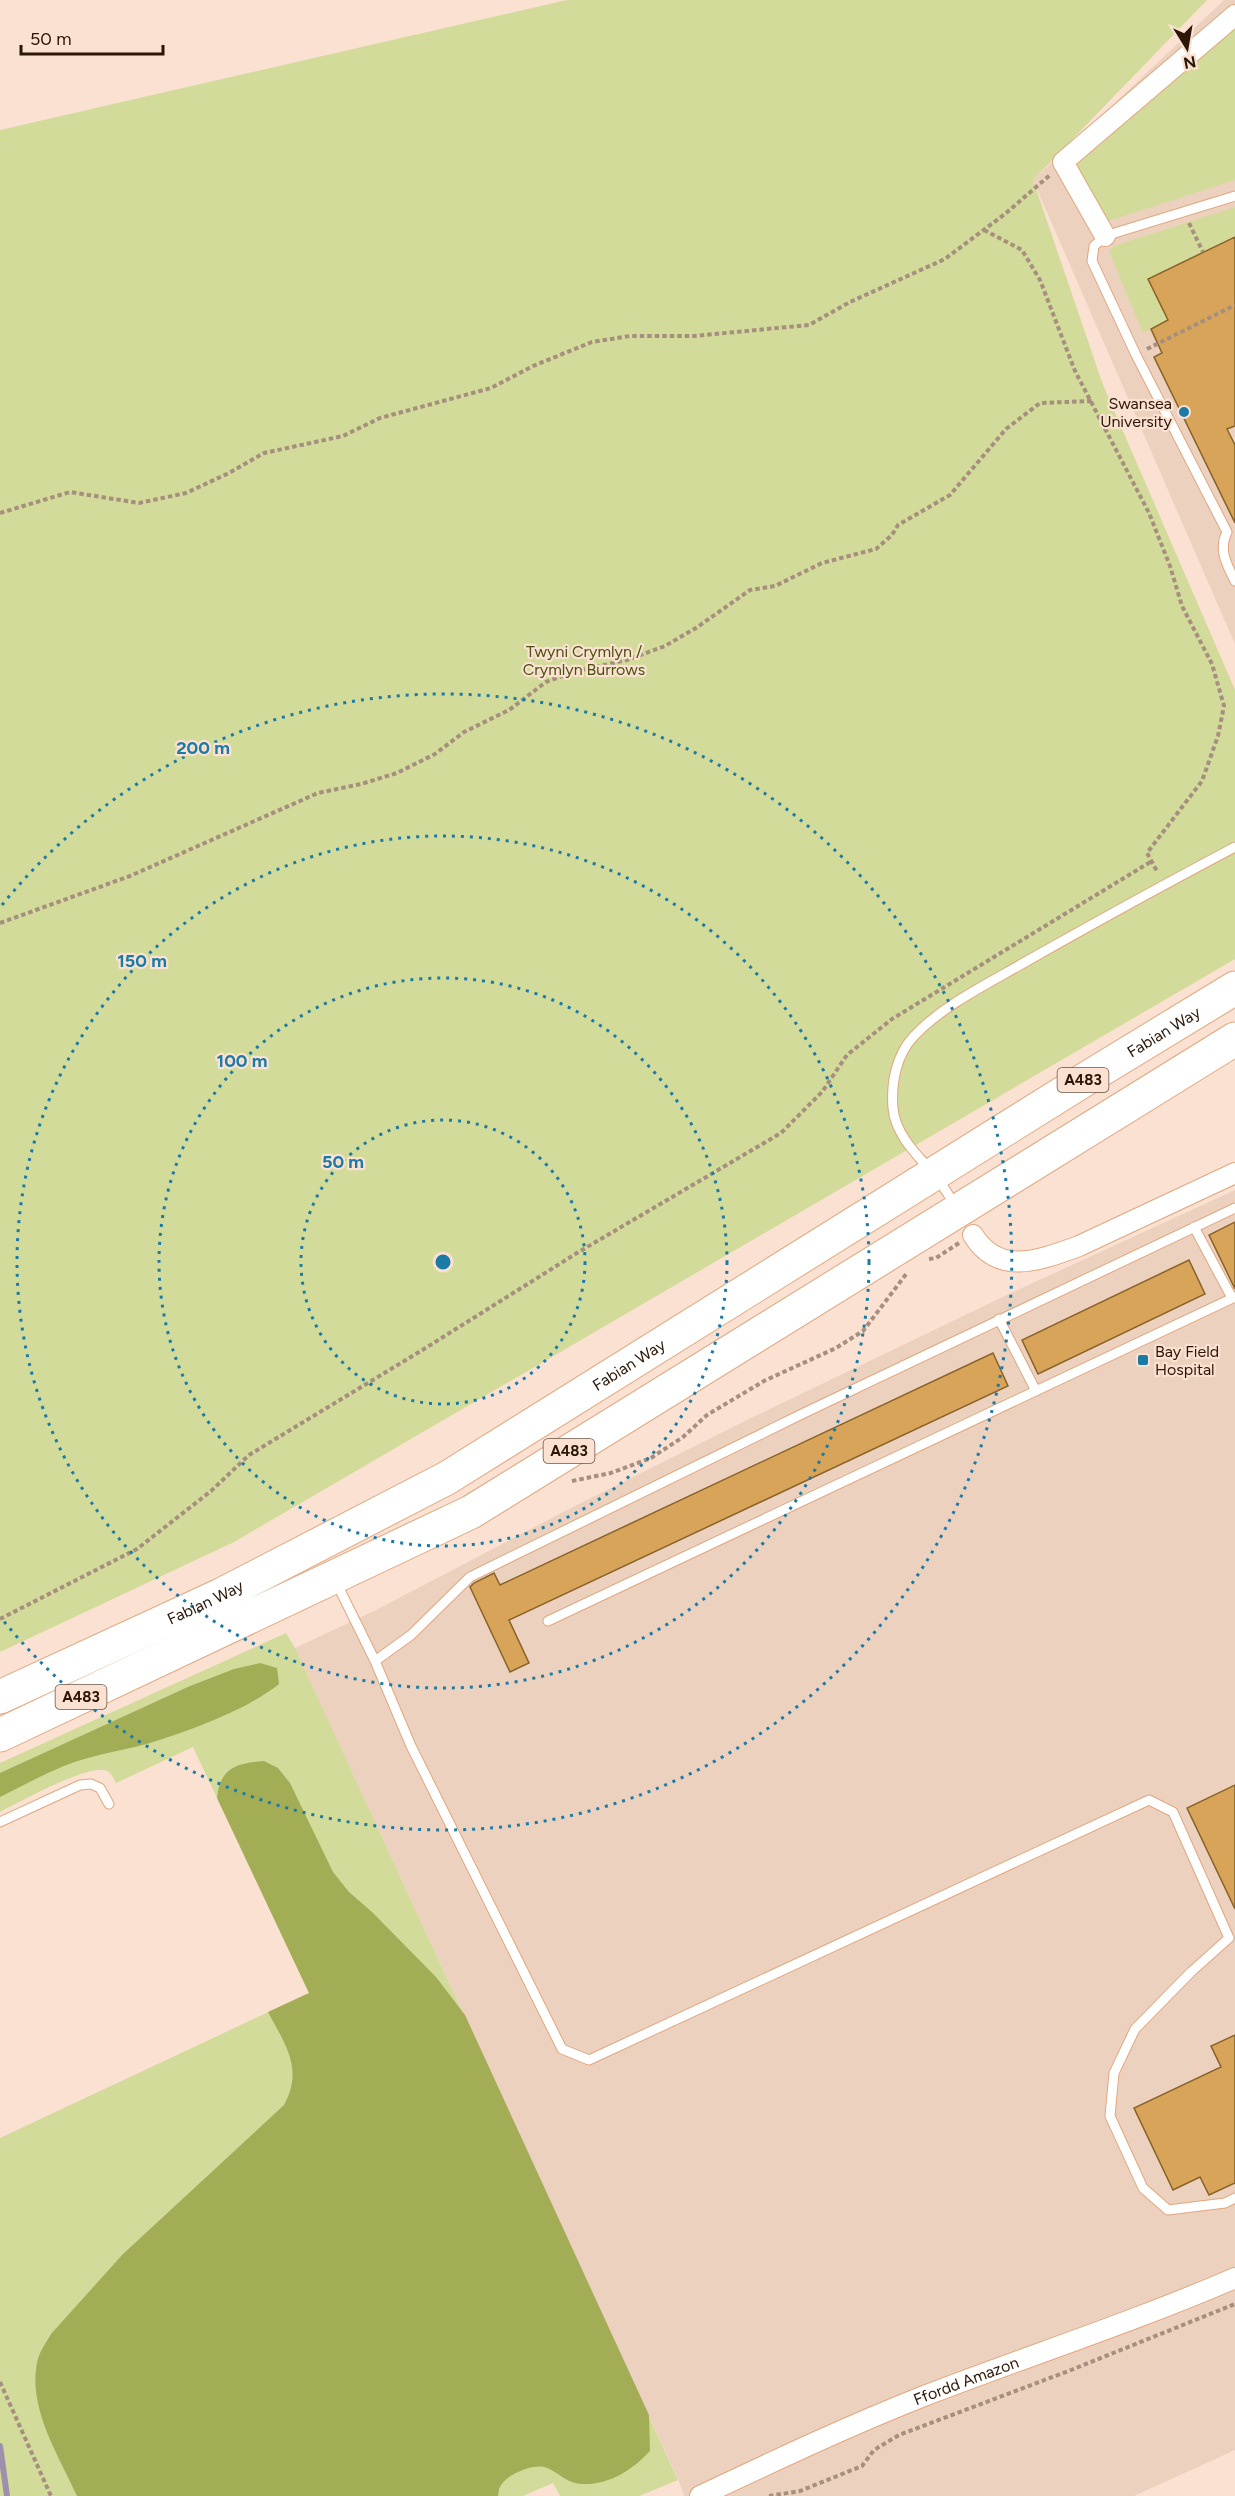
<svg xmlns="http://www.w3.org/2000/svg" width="1235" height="2496" font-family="Figtree,sans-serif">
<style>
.built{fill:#edd1bf}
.green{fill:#d2db99}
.forest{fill:#a3ad56}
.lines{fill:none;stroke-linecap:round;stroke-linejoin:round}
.stream{stroke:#9d90ad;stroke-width:6}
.building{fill:#d8a459;stroke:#886228;stroke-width:1.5}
.lane-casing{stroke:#e2a67e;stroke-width:11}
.street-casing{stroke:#e2a67e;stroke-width:22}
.highway-casing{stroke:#e2a67e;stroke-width:35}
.path{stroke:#a78f7f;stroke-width:4;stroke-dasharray:4.5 3;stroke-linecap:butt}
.lane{stroke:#fff;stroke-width:9}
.street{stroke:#fff;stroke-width:20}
.highway{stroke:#fff;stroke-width:33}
.ring{fill:none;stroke:#1b7ba7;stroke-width:3;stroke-dasharray:3 6}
.poi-dot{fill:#1b7ba7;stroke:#fae1d1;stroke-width:2}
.labels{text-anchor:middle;stroke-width:4.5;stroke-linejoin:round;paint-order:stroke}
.shield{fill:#fae1d1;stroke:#6a5343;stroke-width:1.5}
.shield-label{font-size:15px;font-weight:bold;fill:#2c1606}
.poi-label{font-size:16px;fill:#2c1606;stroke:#fae1d1;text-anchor:end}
.park-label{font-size:16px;fill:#4c5111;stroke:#fae1d1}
.street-label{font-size:16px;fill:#2c1606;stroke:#fae1d1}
.centre{fill:#1b7ba7;stroke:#fae1d1;stroke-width:3}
.ring-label{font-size:18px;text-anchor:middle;font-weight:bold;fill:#1b7ba7;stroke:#fae1d1;stroke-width:4.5;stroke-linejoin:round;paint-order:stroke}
</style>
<rect width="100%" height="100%" fill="#fae1d1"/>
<!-- built -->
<path class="built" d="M 1224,0 L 1235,0 L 1235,644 L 1033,180 Z
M 1235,1190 L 1235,2450 L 1134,2496 L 684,2496 L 678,2479 L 295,1648 L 376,1610 L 569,1509 L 753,1417 L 1011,1293 Z"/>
<!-- green -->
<path class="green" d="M 567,0 L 1207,0 L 1033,180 L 1103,385 L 1235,690 L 1235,959 L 234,1542 L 0,1652 L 0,130 Z
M 1235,21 L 1235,180 L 1105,222 L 1073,162 Z
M 1235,207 L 1235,237 L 1149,278 L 1168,320 L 1143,333 L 1109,251 L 1114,246 Z
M 286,1633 L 295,1648 L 678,2480 L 639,2496 L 560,2496 L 553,2483 L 523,2496 L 0,2496 L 0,2138 L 309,1993 L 193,1747 L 116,1783 C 113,1777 111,1771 104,1770 C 84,1766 20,1802 0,1812 L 0,1763 Z"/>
<!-- forest -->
<path class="forest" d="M 260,1663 L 277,1668 L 279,1684 C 245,1711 191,1730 150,1743 C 130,1749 108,1752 88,1758 C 57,1766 29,1783 0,1797 L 0,1773 L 190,1686 L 234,1669 Z
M 264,1761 L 278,1768 L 290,1783 L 333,1872 L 349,1892 L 372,1912 L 436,1977 L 465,2015 L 649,2415 L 650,2451 C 632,2470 610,2485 582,2484 C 565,2483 558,2471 544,2467 C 532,2464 505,2475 500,2487 C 498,2490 499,2493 498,2496 L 77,2496 C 59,2456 28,2409 37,2363 C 39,2352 46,2343 51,2334 L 123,2254 L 284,2105 C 304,2069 285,2044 268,2012 L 309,1993 L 217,1798 C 220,1768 236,1763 264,1761 Z"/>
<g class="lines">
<!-- stream -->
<path class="stream" d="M 0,2446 L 7,2496"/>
</g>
<!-- building -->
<path class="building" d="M 1235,237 L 1235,426 L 1227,429 L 1235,445 L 1235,523 L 1154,357 L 1162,353 L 1151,329 L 1168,320 L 1148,279 Z
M 1235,1222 L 1235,1289 L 1209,1235 Z
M 1189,1260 L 1205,1294 L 1038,1374 L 1022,1340 Z
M 993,1353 L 1008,1386 L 509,1620 L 529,1663 L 510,1672 L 470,1587 L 474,1583 L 494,1573 L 500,1585 Z
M 1235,1785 L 1235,1909 L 1187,1808 Z
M 1235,2035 L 1235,2183 L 1209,2195 L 1200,2177 L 1173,2190 L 1134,2108 L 1221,2067 L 1211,2046 Z"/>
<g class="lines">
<defs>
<path id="lane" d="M 1235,196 L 1105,236 L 1094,246 L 1092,261 L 1136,355 L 1227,532 C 1218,550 1227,565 1235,581
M 956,1207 C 949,1196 942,1183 933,1173 C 917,1155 895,1134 893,1108 C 891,1083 896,1055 914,1036 C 943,1005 991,982 1027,961 C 1096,922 1165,884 1235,847
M 1194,1227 L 1232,1298
M 999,1319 L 1036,1391
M 336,1582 L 375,1661 L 411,1746 L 562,2049 L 589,2060 L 1149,1800 L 1173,1812 L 1229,1938 L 1191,1972 L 1135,2029 L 1114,2073 L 1110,2116 L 1143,2188 L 1168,2210 L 1225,2203 L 1235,2198
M 548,1621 L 1235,1297
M 375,1661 L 411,1635 L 470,1577 L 804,1413 L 1235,1208
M 0,1822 L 80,1785 L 91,1784 L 100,1788 L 109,1804"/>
<g id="street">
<path d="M 1105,236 L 1063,162 L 1235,15"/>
<path d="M 973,1235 C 999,1277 1040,1260 1079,1246 L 1235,1173"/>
<path id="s1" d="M 700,2496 C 774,2461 848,2426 924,2396 C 1028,2356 1133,2322 1235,2278"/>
</g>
<g id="highway">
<path id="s2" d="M 0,1697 L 221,1595 L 447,1478 L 1084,1080 L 1235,988"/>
<path d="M 0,1735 L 471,1512 L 1235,1039"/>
</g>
</defs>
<!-- lane casing -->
<use href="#lane" class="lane-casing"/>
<!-- street casing -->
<use href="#street" class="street-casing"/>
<!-- highway casing -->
<use href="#highway" class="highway-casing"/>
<!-- path -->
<path class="path" d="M 1189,223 L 1203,252
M 984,230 L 1022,250 L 1040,280 L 1075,371 L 1149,513 L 1170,566 L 1182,606 L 1212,664 L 1224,706 L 1218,736 L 1202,781 L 1147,853 L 1158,873
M 1147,349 L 1235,305
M 0,513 L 70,492 L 139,503 L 186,493 L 229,473 L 264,453 L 343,436 L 380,418 L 491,388 L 533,366 L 592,342 L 630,336 L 694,336 L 809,325 L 850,302 L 945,259 L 1005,214 L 1050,175
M 0,923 L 130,876 L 318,793 L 361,784 L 397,773 L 435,754 L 464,732 L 509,710 L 546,682 L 577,671 L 627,660 L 665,646 L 696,628 L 750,590 L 775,586 L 822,563 L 876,549 L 892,535 L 898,525 L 950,495 L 1006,429 L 1040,403 L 1093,401
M 929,1259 L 936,1258 L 959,1243
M 572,1481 L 611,1473 L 651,1458 L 683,1437 L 707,1415 L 764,1381 L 836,1348 L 863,1331 L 907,1273
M 0,1619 L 137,1549 L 211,1491 L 249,1455 L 424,1349 L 577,1253 L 781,1133 L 822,1092 L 847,1055 L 892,1019 L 1152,861
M 0,2382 L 51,2496
M 769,2496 L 800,2491 L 862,2466 L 874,2450 L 899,2435 L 1071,2370 L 1235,2304"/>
<!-- lane -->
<use href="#lane" class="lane"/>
<!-- street -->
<use href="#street" class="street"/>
<!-- highway -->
<use href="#highway" class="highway"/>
</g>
<!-- distance rings -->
<g class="ring">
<circle cx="443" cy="1262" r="142"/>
<circle cx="443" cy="1262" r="284"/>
<circle cx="443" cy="1262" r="426"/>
<path d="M2 905A568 568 0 1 1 2 1619"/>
</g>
<!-- markers -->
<g class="poi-dot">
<circle cx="1184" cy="412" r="6"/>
<rect x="1137" y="1354" width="12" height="12" rx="3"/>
</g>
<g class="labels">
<!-- shield labels -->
<g class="shield">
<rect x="1057.5" y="1068" width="51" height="24" rx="4.5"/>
<rect x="543.5" y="1439" width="51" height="24" rx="4.5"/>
<rect x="55.5" y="1685" width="51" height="24" rx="4.5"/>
</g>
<g class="shield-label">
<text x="1083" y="1085">A483</text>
<text x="569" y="1456">A483</text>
<text x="81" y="1702">A483</text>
</g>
<!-- poi labels -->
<g class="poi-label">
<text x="1172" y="409">Swansea<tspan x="1172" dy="18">University</tspan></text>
<text x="1155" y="1357" text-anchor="start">Bay Field<tspan x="1155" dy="18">Hospital</tspan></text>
</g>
<!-- park labels -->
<g class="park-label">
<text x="584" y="657">Twyni Crymlyn /<tspan x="584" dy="18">Crymlyn Burrows</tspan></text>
</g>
<!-- street labels -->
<g class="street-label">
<text dy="6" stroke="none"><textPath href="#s2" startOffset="1342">Fabian Way</textPath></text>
<text dy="6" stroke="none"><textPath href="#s2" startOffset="712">Fabian Way</textPath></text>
<text dy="6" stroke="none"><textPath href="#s2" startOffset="226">Fabian Way</textPath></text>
<text dy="6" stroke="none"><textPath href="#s1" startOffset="290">Ffordd Amazon</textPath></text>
</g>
</g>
<circle cx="443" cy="1262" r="9" class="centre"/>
<g class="ring-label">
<text x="203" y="754">200 m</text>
<text x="142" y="967">150 m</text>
<text x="242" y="1067">100 m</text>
<text x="343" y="1168">50 m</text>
</g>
<!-- north arrow -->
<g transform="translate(1187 48) rotate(169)" stroke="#fae1d1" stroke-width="4.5" paint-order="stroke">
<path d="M0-4.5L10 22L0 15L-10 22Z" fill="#2c1606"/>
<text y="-9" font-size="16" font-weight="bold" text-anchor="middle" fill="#2c1606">N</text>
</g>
<!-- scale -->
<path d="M21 45v9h142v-9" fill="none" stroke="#2c1606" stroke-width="3"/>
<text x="30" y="45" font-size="18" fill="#2c1606" stroke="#fae1d1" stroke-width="4.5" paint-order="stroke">50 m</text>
</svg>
